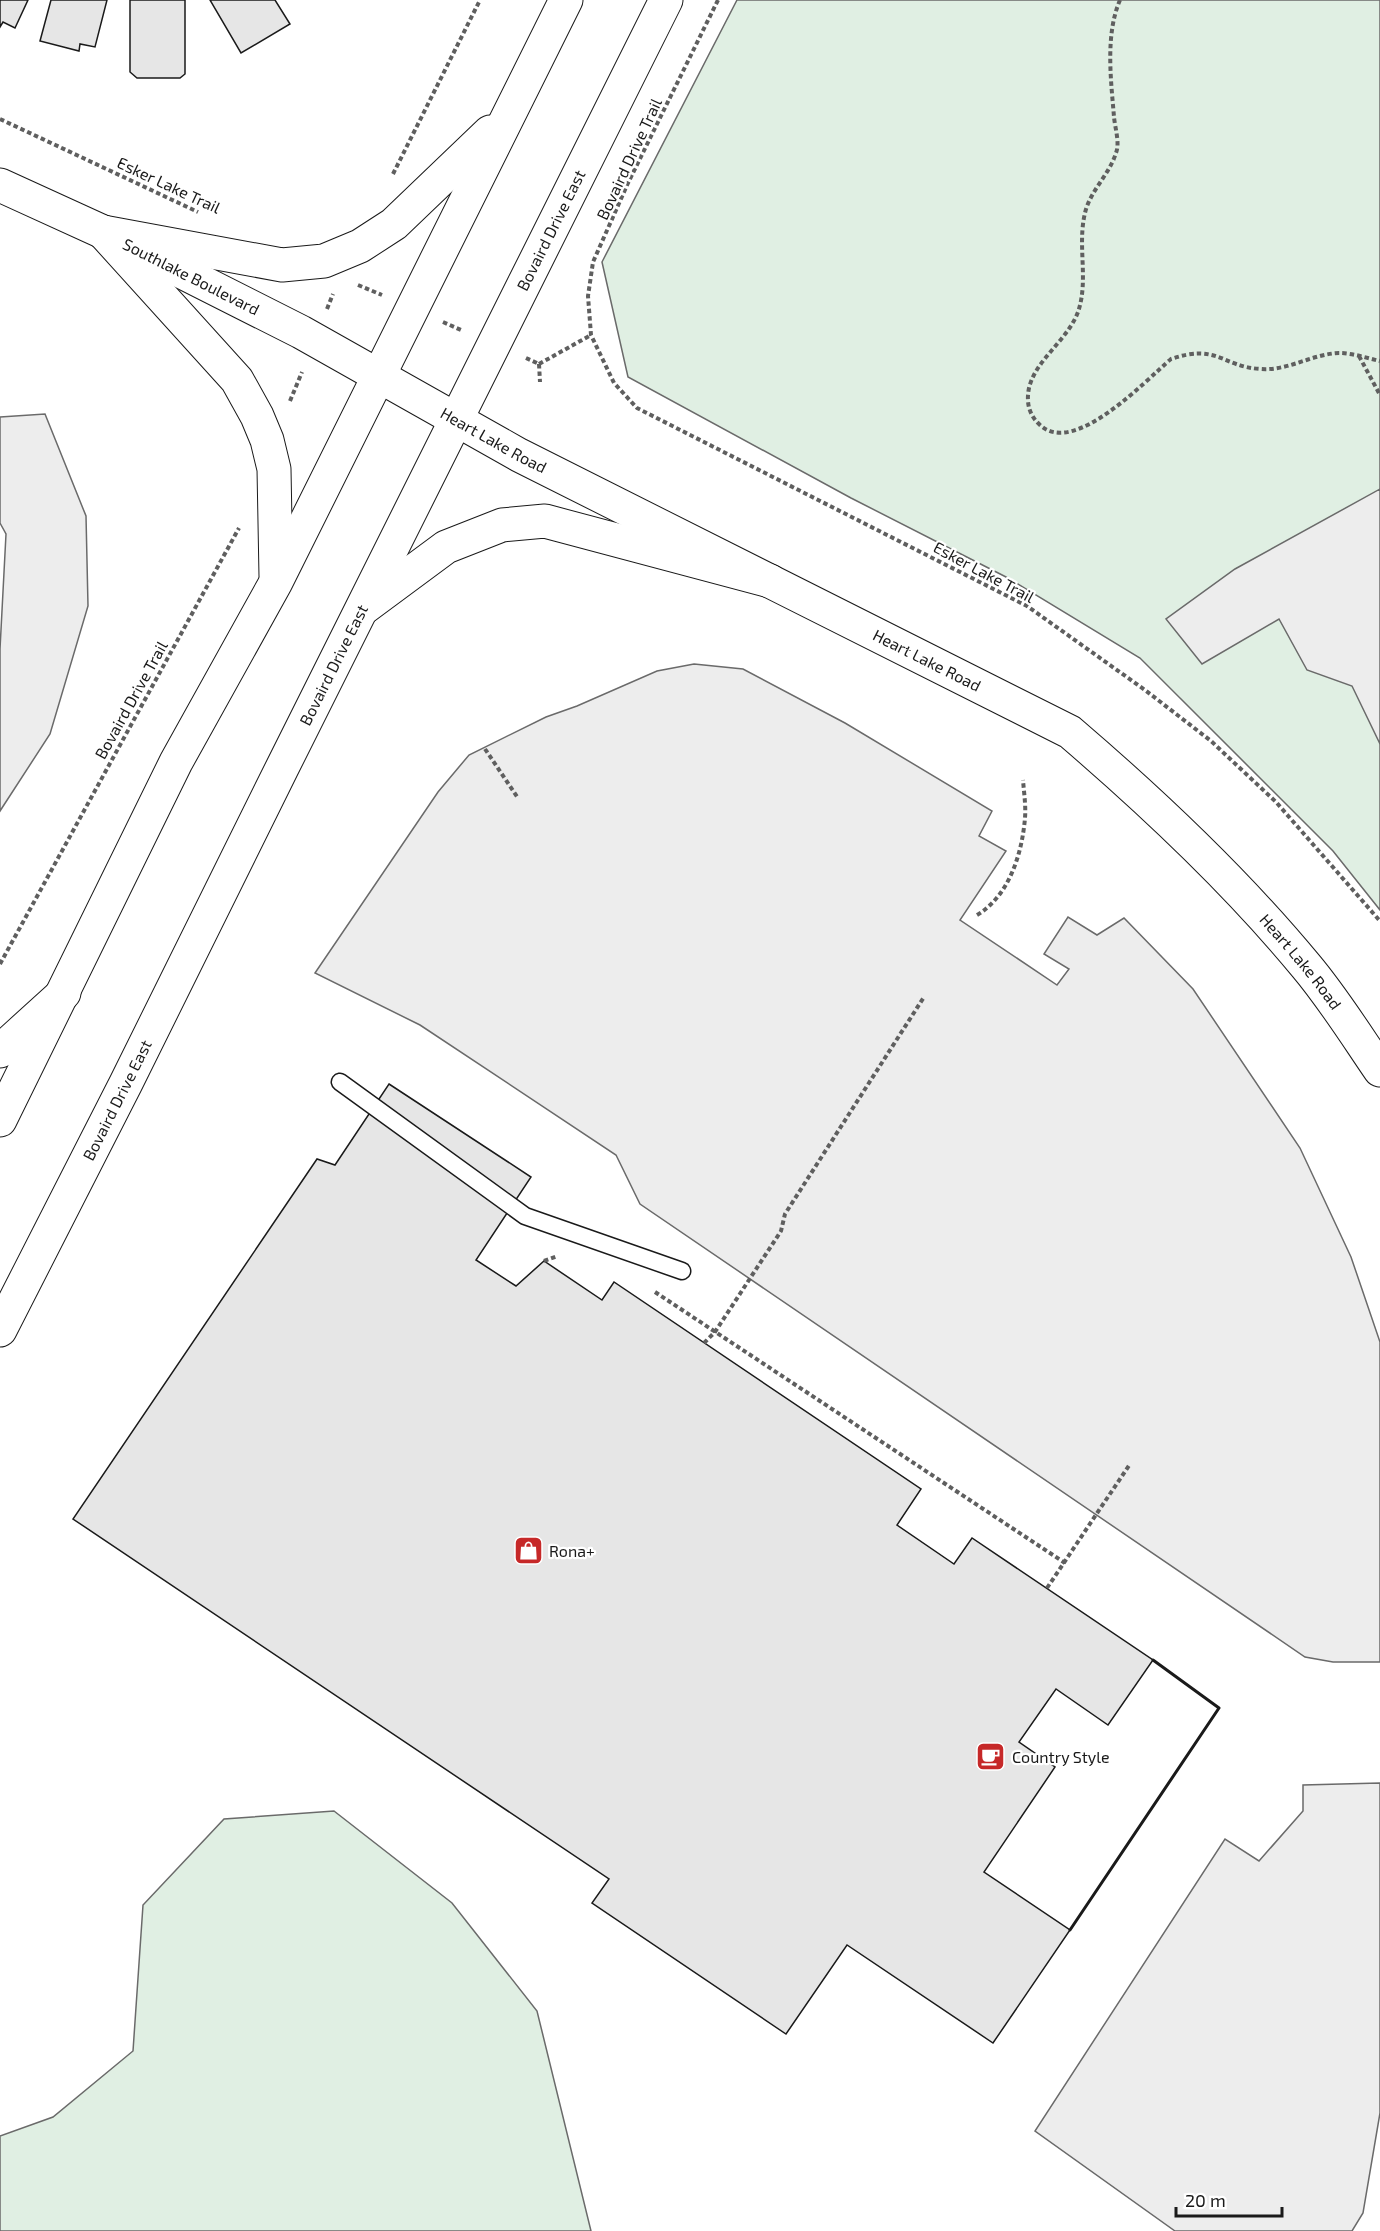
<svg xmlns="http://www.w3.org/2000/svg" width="1380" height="2231" font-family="'Exo 2',sans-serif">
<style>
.green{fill:#e0efe3;stroke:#6a6a6a;stroke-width:1.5}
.parking{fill:#ededed;stroke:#6a6a6a;stroke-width:1.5}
.building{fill:#e6e6e6;stroke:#1a1a1a;stroke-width:1.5}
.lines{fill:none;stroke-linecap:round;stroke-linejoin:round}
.service-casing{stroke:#1a1a1a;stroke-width:19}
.tertiary-casing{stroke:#1a1a1a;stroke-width:35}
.primary-casing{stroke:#1a1a1a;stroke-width:35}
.motorway-casing{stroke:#1a1a1a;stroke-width:35}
.path{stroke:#5f5f5f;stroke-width:4;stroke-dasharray:4.5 3;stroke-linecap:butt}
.service{stroke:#fff;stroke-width:16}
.tertiary{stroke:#fff;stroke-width:33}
.primary{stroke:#fff;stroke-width:33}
.motorway{stroke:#fff;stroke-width:33}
.wall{stroke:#1a1a1a;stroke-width:3}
.labels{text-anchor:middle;stroke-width:4.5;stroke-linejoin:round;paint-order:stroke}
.street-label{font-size:16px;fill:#1a1a1a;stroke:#fff}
.poi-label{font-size:16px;fill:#1a1a1a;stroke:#fff;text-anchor:start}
</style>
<rect width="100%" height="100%" fill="#fff"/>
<!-- green -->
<path class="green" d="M 737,0 L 1380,0 L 1380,910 L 1333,851 L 1140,658 L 1008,578 L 851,498 L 628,377 L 602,262 Z
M 334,1811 L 452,1903 L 537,2011 L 591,2231 L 0,2231 L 0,2136 L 53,2117 L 133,2051 L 143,1905 L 224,1819 Z"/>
<!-- parking -->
<path class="parking" d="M 45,414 L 86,516 L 88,606 L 50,734 L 0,811 L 0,649 L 6,534 L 0,523 L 0,417 Z
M 1380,489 L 1380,744 L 1352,686 L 1307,670 L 1279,619 L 1202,664 L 1166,619 L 1235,569 Z
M 694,664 L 743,669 L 845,723 L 992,811 L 979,836 L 1006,851 L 960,920 L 1057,985 L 1069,969 L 1044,954 L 1068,917 L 1097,935 L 1124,918 L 1193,989 L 1300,1148 L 1351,1257 L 1380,1342 L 1380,1662 L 1333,1662 L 1305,1657 L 640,1204 L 616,1155 L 420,1025 L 315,973 L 438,792 L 469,755 L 546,717 L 577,706 L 657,671 Z
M 1380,1783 L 1380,2113 L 1363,2213 L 1352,2231 L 1175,2231 L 1035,2131 L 1225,1839 L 1259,1861 L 1303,1811 L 1303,1785 Z"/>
<!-- building -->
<path class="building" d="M 0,0 L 28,0 L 15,28 L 3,22 L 0,27 Z
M 51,0 L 107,0 L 95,47 L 80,44 L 79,51 L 40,41 Z
M 130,0 L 185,0 L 185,74 L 180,78 L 137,78 L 130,72 Z
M 210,0 L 275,0 L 290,24 L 241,53 Z
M 389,1084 L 531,1177 L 476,1260 L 516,1286 L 544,1261 L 602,1300 L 614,1282 L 921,1489 L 897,1525 L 954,1564 L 972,1538 L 1153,1660 L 1108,1725 L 1056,1689 L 1019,1742 L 1055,1767 L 984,1872 L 1070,1930 L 993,2043 L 847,1945 L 786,2034 L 592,1903 L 609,1879 L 73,1519 L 317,1159 L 335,1165 Z"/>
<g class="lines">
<defs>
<path id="service" d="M 340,1082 L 525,1216 L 682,1271"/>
<g id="tertiary">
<path id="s1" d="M 0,185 L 103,232 L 301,332 L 519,455 L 1070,732 C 1154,804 1235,880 1306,966 C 1333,998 1356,1035 1380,1070"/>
</g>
<g id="primary">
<path d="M 103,232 L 282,265 L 324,261 L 360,246 L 394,224 L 490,132"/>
<path d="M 103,232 L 237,380 L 257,416 L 267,440 L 274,469 L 276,576"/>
<path d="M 365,607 L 446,547 L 502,525 L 545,521 L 770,581"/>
<path d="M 0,1120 L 176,762 L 276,582 L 566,0"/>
<path id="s2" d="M 0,1330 L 126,1083 L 282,768 L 666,0"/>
</g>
<path id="motorway" d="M 0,1051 L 64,993"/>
</defs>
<!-- service casing -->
<use href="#service" class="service-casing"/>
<!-- tertiary casing -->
<use href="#tertiary" class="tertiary-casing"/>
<!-- primary casing -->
<use href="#primary" class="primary-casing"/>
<!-- motorway casing -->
<use href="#motorway" class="motorway-casing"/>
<!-- path -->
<path class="path" d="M 718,0 L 628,183 L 593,262 L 588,296 L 591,335 L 614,383 L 637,408 L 1027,606 L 1145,690 L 1211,741 L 1276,802 L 1380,921
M 1120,0 C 1105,35 1111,80 1114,117 C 1115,128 1120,143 1116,153 C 1109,175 1090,191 1085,213 C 1077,246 1089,280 1078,312 C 1067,341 1036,359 1029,388 C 1026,403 1029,415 1040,425 C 1074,457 1145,381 1171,359 C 1218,343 1222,367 1261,369 C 1288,371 1312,354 1339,353 C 1352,353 1367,358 1380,361
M 0,119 L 198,212
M 393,174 L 480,0
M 358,285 L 382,295
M 327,309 L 333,294
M 443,322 L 461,330
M 1359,356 L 1380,395
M 526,358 L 539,364
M 539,364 L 591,335
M 539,364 L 540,382
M 290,401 L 302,372
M 485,749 L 518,798
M 977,915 C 1009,896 1022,854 1025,818 C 1026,806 1024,793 1023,780
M 0,964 L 239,528
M 544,1261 L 558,1256
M 655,1292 L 1065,1563
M 704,1343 L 715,1332 L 781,1231 L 785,1214 L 924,997
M 1047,1588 L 1130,1464"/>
<!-- service -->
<use href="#service" class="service"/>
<!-- tertiary -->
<use href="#tertiary" class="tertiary"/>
<!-- primary -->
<use href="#primary" class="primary"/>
<!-- motorway -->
<use href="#motorway" class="motorway"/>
<!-- wall -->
<path class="wall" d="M 1070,1930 L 1219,1708 L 1153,1660"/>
</g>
<!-- icons -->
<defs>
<symbol id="shop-square" viewBox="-11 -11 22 22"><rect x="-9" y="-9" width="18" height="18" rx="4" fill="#c62828" stroke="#fff"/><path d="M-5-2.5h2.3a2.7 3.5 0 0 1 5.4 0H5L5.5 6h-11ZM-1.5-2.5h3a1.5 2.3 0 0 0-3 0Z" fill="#fff"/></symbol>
<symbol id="cafe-square" viewBox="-11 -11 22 22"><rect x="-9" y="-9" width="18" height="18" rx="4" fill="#c62828" stroke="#fff"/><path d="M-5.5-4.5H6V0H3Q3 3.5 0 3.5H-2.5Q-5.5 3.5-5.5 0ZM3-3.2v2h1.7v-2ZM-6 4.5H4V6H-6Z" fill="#fff"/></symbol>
</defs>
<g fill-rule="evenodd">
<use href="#shop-square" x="512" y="1534" width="33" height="33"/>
<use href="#cafe-square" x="974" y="1740" width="33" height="33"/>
</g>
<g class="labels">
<!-- street labels -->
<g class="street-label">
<text transform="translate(629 159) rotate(-65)" y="6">Bovaird Drive Trail</text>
<text transform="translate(169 185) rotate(25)" y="6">Esker Lake Trail</text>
<text dy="6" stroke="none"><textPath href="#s2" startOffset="1230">Bovaird Drive East</textPath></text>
<text dy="6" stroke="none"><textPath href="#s1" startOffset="212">Southlake Boulevard</textPath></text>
<text dy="6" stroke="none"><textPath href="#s1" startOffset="556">Heart Lake Road</textPath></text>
<text transform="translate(984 572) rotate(28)" y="6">Esker Lake Trail</text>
<text dy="6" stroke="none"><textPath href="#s1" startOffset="1042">Heart Lake Road</textPath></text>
<text dy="6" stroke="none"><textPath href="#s2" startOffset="744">Bovaird Drive East</textPath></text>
<text transform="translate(131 700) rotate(-61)" y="6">Bovaird Drive Trail</text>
<text dy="6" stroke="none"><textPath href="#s1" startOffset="1528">Heart Lake Road</textPath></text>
<text dy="6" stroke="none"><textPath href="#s2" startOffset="258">Bovaird Drive East</textPath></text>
</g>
<!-- poi labels -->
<g class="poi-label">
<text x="549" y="1557">Rona+</text>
<text x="1012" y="1763">Country Style</text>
</g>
</g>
<!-- scale -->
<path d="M1176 2207v9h106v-9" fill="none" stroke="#1a1a1a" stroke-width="3"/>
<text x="1185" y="2207" font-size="18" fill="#1a1a1a" stroke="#ffffff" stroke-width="4.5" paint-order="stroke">20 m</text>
</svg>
